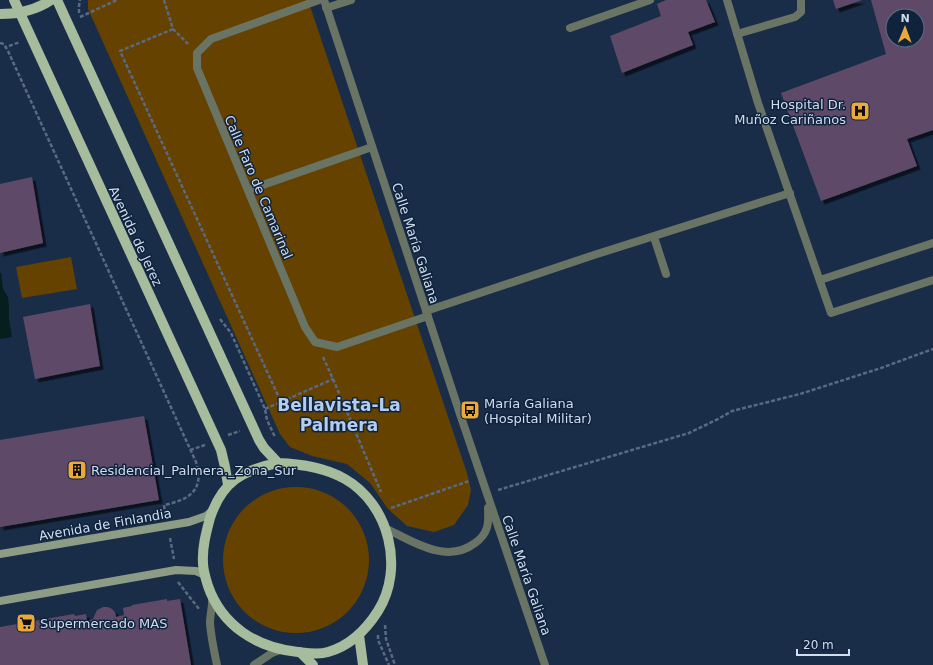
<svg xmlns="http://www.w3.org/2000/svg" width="933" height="665" font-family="'DejaVu Sans',sans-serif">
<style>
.green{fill:#654200}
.water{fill:#071e1e}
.building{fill:#5f4a68;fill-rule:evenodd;filter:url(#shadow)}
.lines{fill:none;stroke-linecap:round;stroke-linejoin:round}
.path{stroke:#596a82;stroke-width:2.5;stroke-dasharray:4 2;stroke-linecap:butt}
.service{stroke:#6a7465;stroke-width:8}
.pedestrian{stroke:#6a7465;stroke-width:8}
.minor{stroke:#6a7465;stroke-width:8}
.secondary{stroke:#8d9c85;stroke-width:8}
.primary{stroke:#a7bb9d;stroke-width:10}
.labels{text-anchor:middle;stroke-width:3;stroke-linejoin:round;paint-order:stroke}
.poi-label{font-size:13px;fill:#d0ddee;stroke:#0f233d;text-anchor:start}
.street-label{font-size:13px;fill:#d0ddee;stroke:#0f233d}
.district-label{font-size:17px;font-weight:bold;fill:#b3cdee;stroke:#0f233d}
</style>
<defs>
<filter id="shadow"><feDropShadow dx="3.5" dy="3.5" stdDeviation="0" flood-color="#0009"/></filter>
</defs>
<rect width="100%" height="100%" fill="#192d48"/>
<!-- green -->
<path class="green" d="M 88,0 L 308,0 L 467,473 L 471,490 L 468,505 L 454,525 L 434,532 L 407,526 L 388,509 L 370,483 L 347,464 L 312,456 L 290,447 L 280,434 L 88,9 Z
M 71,257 L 77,289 L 22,298 L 16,267 Z
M223 560a73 73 0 1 1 146 0a73 73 0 1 1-146 0Z"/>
<!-- water -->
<path class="water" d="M 0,273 L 1,273 L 3,289 L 8,297 L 9,306 L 9,319 L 12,337 L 0,339 Z"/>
<!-- building -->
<path class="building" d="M 666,0 L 706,0 L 715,22 L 688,32 L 693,45 L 622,73 L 610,36 L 661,16 L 657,4 Z
M 833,0 L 862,0 L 836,9 Z
M 871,0 L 933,0 L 933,130 L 907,139 L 917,166 L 821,201 L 781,93 L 886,54 ZM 893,16 L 917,16 L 917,40 L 893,40 Z
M 32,177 L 43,243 L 0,253 L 0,184 Z
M 90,304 L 100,366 L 35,379 L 23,317 Z
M 144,416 L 159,500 L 0,527 L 0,440 Z
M 167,599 L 167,601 L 180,599 L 191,665 L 0,665 L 0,627 L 74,614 L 75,616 L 86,614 L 87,621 L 93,619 L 97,610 L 103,607 L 108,607 L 112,609 L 115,612 L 116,617 L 124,615 L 123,608 L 132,606 L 132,605 Z"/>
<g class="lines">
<!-- path -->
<path class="path" d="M 164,0 L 173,29 L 188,44
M 79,13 L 79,6 L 80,0
M 80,17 L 117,0
M 173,29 L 120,51 L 281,402
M 0,43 L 4,44 L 8,51 L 196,462 C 205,490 189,500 164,505 L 165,514
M 9,46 L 20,42
M 220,319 L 231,333 L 265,409 L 267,420 L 275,437
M 323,357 L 333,379 L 381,492
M 265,409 L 333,379
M 228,435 L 240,431
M 190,450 L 205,445
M 498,490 L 689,433 L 718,419 L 732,411 L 800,394 L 881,368 L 933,349
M 391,508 L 469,481
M 170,538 L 174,559
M 178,582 L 199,609
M 385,625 L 386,639 L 395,665
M 378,635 L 378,640 L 389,665"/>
<!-- service -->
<path class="service" d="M 727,0 L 758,103 L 831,313 L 933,280
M 570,28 L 650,0
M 737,34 L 795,17 L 801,12 L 801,0
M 654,237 L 666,274
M 820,280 L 933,243
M 426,311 L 597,254 L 790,193
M 212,597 C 213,606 210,614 210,623 C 211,637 214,651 217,665
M 254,665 L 272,653 L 280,650"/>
<!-- pedestrian -->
<path class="pedestrian" d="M 248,190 L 372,147"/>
<!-- minor -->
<path class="minor" d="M 319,0 L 211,39 L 197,53 L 197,68 L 305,327 L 315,342 L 337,347 L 428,316
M 324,0 L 459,411 L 545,665
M 326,8 L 351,0
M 385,528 C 412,541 446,565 475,543 C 488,534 489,524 488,508"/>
<!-- secondary -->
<path class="secondary" d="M 0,554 L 189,522 L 206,516 L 212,511
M 0,601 L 176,570 L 196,571 L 205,575"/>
<!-- primary -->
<path class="primary" d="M 14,0 L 221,450 L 225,467 L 228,485
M 57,0 L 259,440 L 264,448 L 278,463
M 0,14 C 18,14 36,10 51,0
M 278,463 C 301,464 324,467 345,479 C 389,504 405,568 378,611 C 366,630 349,646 328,652 C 318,655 307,653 298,652 C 257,648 222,626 208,586 C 206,579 203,571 203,563 C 202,548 206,533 210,518 C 222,482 242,470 278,463 Z
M 359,635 L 363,665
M 300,652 L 313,665"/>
</g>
<!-- icons -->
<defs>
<symbol id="hospital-square" viewBox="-11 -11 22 22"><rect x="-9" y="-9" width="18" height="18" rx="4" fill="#eca93b" stroke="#0f233d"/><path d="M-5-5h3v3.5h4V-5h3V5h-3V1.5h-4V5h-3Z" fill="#111"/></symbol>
<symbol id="bus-square" viewBox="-11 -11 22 22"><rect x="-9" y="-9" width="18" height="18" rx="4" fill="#eca93b" stroke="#0f233d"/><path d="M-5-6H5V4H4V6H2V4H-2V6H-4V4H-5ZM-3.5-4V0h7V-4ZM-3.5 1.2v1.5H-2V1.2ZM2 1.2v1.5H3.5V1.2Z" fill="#111"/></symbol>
<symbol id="building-square" viewBox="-11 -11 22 22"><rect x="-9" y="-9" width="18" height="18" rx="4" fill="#eca93b" stroke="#0f233d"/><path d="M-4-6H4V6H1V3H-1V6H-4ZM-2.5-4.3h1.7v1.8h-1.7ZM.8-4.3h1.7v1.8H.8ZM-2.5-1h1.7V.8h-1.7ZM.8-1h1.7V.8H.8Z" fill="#111"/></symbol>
<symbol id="supermarket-square" viewBox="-11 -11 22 22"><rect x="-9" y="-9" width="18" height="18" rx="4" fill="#eca93b" stroke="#0f233d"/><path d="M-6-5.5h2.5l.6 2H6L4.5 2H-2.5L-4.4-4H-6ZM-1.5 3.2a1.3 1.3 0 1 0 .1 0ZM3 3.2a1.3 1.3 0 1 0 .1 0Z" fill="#111"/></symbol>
</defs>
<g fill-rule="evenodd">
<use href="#hospital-square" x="849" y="100" width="22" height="22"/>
<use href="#bus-square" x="459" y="399" width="22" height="22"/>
<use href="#building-square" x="66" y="459" width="22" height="22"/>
<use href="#supermarket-square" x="15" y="612" width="22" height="22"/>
</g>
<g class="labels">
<!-- poi labels -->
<g class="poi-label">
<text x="846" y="109" text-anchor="end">Hospital Dr.<tspan x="846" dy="15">Muñoz Cariñanos</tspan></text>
<text x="484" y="408">María Galiana<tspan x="484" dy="15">(Hospital Militar)</tspan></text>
<text x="91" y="475">Residencial_Palmera._Zona_Sur</text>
<text x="40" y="628">Supermercado MAS</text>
</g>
<!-- street labels -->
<g class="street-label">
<text transform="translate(259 187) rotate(67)" y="5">Calle Faro de Camarinal</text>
<text transform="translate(136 236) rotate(65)" y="5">Avenida de Jerez</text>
<text transform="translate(416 243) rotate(72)" y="5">Calle María Galiana</text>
<text transform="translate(105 524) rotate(-10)" y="5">Avenida de Finlandia</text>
<text transform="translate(527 575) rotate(71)" y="5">Calle María Galiana</text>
</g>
<!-- district labels -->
<g class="district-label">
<text x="339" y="411">Bellavista-La<tspan x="339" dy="20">Palmera</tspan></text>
</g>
</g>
<!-- north arrow -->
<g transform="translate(905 28) rotate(1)"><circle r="19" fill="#0f233d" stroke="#5c6d84"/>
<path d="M0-3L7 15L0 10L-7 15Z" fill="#eca93b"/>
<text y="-6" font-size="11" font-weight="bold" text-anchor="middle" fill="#d0ddee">N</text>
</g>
<!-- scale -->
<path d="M797 649v6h52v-6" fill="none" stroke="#d0ddee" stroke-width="2"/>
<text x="803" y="649" font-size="12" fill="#d0ddee" stroke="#0f233d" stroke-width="3" paint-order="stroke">20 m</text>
</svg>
